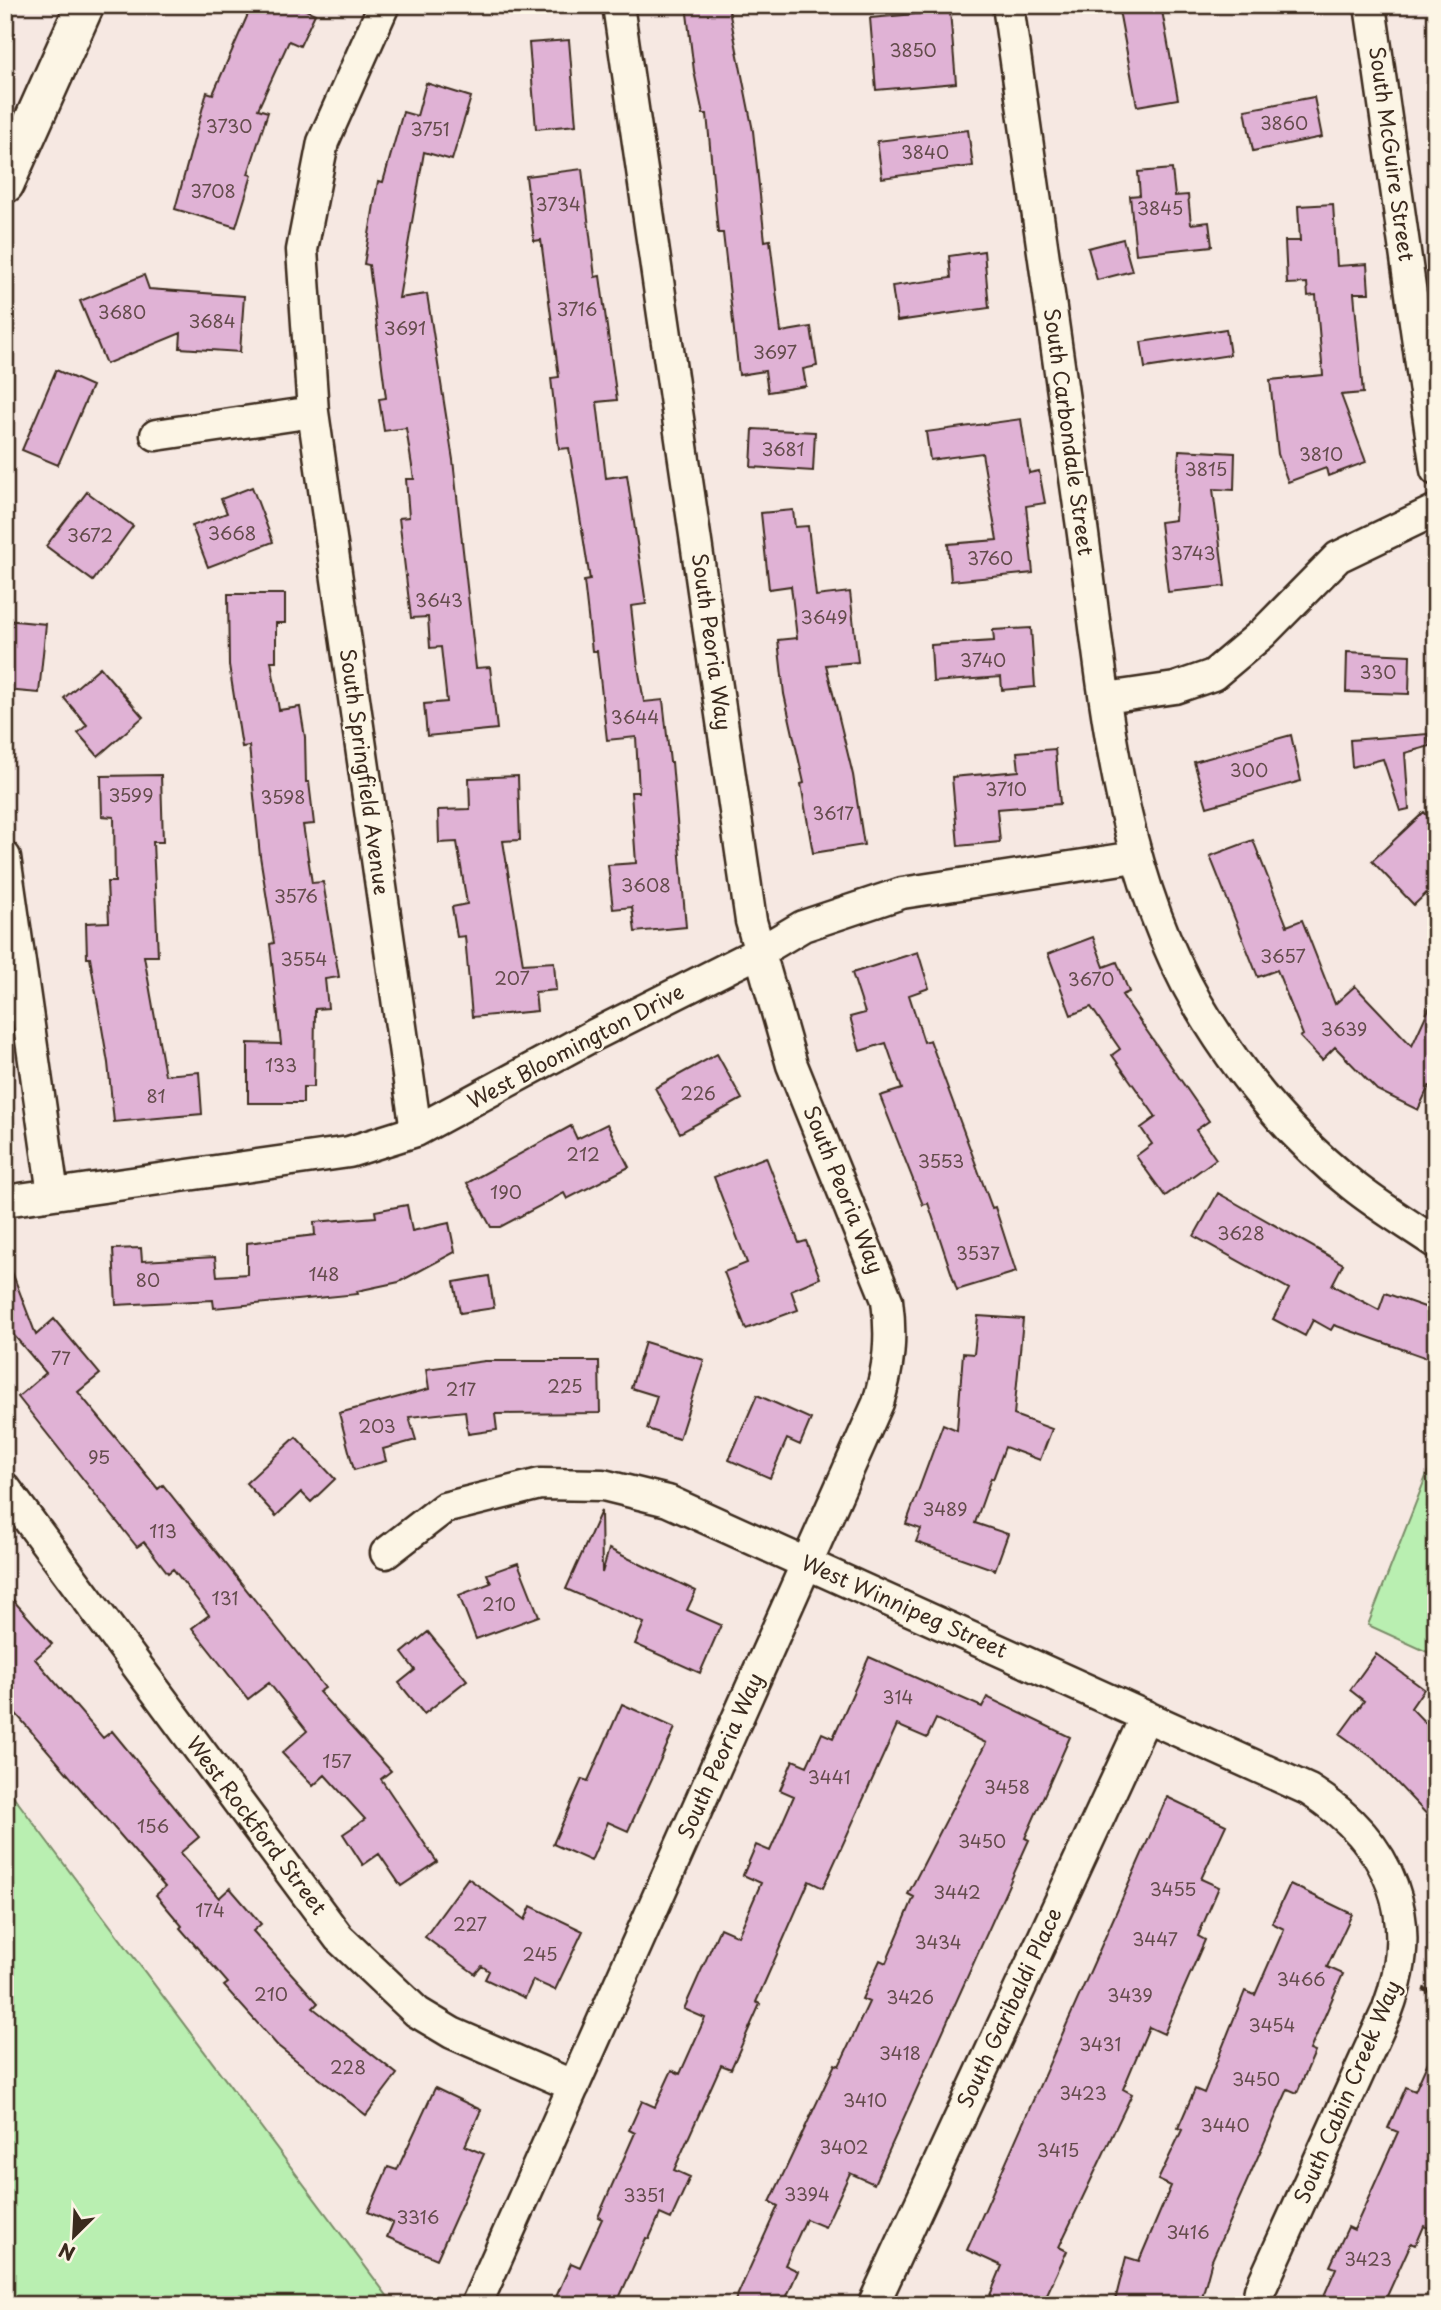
<svg xmlns="http://www.w3.org/2000/svg" width="1441" height="2310" font-family="'Playpen Sans',sans-serif">
<style>
.green{fill:#b9efb1;stroke:#7a8c68;stroke-width:2}
.building{fill:#e0b2d5;stroke:#3b2a1e;stroke-width:2}
.lines{fill:none;stroke-linecap:round;stroke-linejoin:round}
.minor-casing{stroke:#3b2a1e;stroke-width:35}
.major-casing{stroke:#3b2a1e;stroke-width:42}
.path{stroke:#3b2a1e;stroke-width:4.5;stroke-dasharray:7 5;stroke-linecap:butt}
.minor{stroke:#fcf5e5;stroke-width:30}
.major{stroke:#fcf5e5;stroke-width:37}
.labels{text-anchor:middle;stroke-width:5;stroke-linejoin:round;paint-order:stroke}
.number-label{font-size:18px;fill:#644c4c}
.street-label{font-size:21px;fill:#3b2a1e;stroke:#fcf5e5}
</style>
<rect width="100%" height="100%" fill="#f6e8e2"/>
<filter id="ink" filterUnits="userSpaceOnUse"><feTurbulence type="fractalNoise" baseFrequency=".0143" numOctaves="2"/><feDisplacementMap in="SourceGraphic" scale="14" xChannelSelector="R" yChannelSelector="G"/><feConvolveMatrix kernelMatrix="1 2 1 2 8 2 1 2 1" color-interpolation-filters="sRGB"/></filter>
<g filter="url(#ink)">
<!-- green -->
<path class="green" d="M 1436,1451 L 1436,1656 L 1368,1625 Z
M 5,1785 L 394,2305 L 5,2305 Z"/>
<!-- building -->
<path class="building" d="M 252,5 L 295,5 L 315,14 L 300,46 L 289,41 L 258,109 L 268,112 L 248,174 L 252,175 L 236,227 L 175,209 L 207,92 L 213,94 Z
M 686,5 L 728,5 L 753,131 L 765,241 L 770,240 L 781,332 L 811,327 L 817,366 L 803,369 L 806,386 L 768,392 L 765,371 L 739,375 L 723,233 L 718,233 L 707,114 L 703,114 L 694,71 Z
M 1118,5 L 1161,5 L 1178,99 L 1137,106 Z
M 950,11 L 956,83 L 876,90 L 870,18 Z
M 569,40 L 576,125 L 536,129 L 529,43 Z
M 426,83 L 471,97 L 452,160 L 424,152 L 399,298 L 427,294 L 453,460 L 476,668 L 490,667 L 497,729 L 427,736 L 424,704 L 447,702 L 441,647 L 430,648 L 428,617 L 411,618 L 399,518 L 409,517 L 406,479 L 414,479 L 406,428 L 384,431 L 379,399 L 386,398 L 369,265 L 364,264 L 378,181 L 383,182 L 403,112 L 417,116 Z
M 1314,97 L 1322,137 L 1253,151 L 1245,110 Z
M 968,130 L 973,166 L 882,178 L 877,141 Z
M 582,169 L 595,277 L 600,276 L 617,400 L 597,402 L 606,478 L 627,475 L 646,604 L 631,606 L 638,667 L 644,702 L 663,700 L 670,762 L 672,762 L 686,927 L 635,932 L 632,907 L 613,909 L 608,865 L 636,863 L 631,792 L 639,792 L 636,737 L 607,740 L 597,651 L 592,651 L 584,581 L 590,580 L 569,448 L 559,449 L 551,378 L 559,377 L 541,240 L 534,241 L 526,176 Z
M 1172,169 L 1175,196 L 1188,195 L 1191,224 L 1209,222 L 1212,246 L 1136,254 L 1130,196 L 1140,195 L 1138,172 Z
M 1333,204 L 1337,266 L 1367,264 L 1369,293 L 1354,293 L 1363,393 L 1341,395 L 1366,462 L 1328,476 L 1326,468 L 1288,482 L 1278,454 L 1270,380 L 1323,375 L 1316,295 L 1308,296 L 1307,283 L 1287,284 L 1285,241 L 1300,241 L 1298,206 Z
M 1123,239 L 1132,271 L 1097,280 L 1088,248 Z
M 984,251 L 989,308 L 897,321 L 892,286 L 951,278 L 949,256 Z
M 144,275 L 149,289 L 244,296 L 240,352 L 180,348 L 181,333 L 106,364 L 80,301 Z
M 1226,329 L 1230,355 L 1145,368 L 1141,342 Z
M 56,370 L 92,386 L 58,465 L 22,450 Z
M 1021,419 L 1029,473 L 1039,471 L 1045,503 L 1026,506 L 1033,573 L 951,581 L 948,544 L 997,540 L 982,453 L 930,460 L 926,432 Z
M 753,429 L 815,432 L 813,471 L 751,467 Z
M 1179,450 L 1235,453 L 1234,490 L 1213,489 L 1225,586 L 1168,592 L 1160,522 L 1175,520 Z
M 252,487 L 273,542 L 208,567 L 192,526 L 227,513 L 221,499 Z
M 87,492 L 133,526 L 93,581 L 46,546 Z
M 793,510 L 795,527 L 808,526 L 816,596 L 850,592 L 858,662 L 826,665 L 853,775 L 864,845 L 813,853 L 801,784 L 804,783 L 784,694 L 778,640 L 797,638 L 791,586 L 769,589 L 761,513 Z
M 228,594 L 285,594 L 285,623 L 276,623 L 276,661 L 271,661 L 279,710 L 300,707 L 305,737 L 306,782 L 309,782 L 314,824 L 303,825 L 312,883 L 323,882 L 339,977 L 325,979 L 328,1008 L 315,1009 L 314,1087 L 303,1087 L 303,1103 L 248,1103 L 248,1043 L 281,1044 L 270,944 L 274,943 L 260,856 L 249,746 L 242,747 L 229,665 Z
M 5,620 L 46,624 L 39,693 L 5,690 Z
M 1031,628 L 1035,687 L 1002,690 L 1001,677 L 933,682 L 931,645 L 994,641 L 993,630 Z
M 1347,652 L 1410,655 L 1409,694 L 1346,692 Z
M 100,667 L 143,717 L 98,756 L 78,733 L 87,725 L 64,698 Z
M 1428,734 L 1430,746 L 1405,753 L 1409,809 L 1400,811 L 1383,759 L 1352,767 L 1350,740 Z
M 1291,735 L 1301,781 L 1207,807 L 1194,762 Z
M 1055,749 L 1060,804 L 997,809 L 1000,842 L 958,846 L 952,777 L 1019,771 L 1017,752 Z
M 161,775 L 163,842 L 153,842 L 158,956 L 144,956 L 165,1075 L 199,1072 L 202,1114 L 114,1122 L 108,1063 L 90,958 L 87,958 L 86,923 L 109,922 L 107,882 L 115,882 L 114,817 L 102,816 L 101,776 Z
M 518,776 L 520,840 L 503,841 L 523,964 L 554,962 L 556,990 L 535,992 L 537,1011 L 472,1017 L 465,936 L 457,937 L 452,907 L 467,904 L 457,842 L 439,843 L 438,810 L 470,809 L 469,778 Z
M 1424,812 L 1436,825 L 1436,884 L 1414,905 L 1372,861 Z
M 1253,840 L 1287,926 L 1302,920 L 1335,1004 L 1355,986 L 1412,1046 L 1436,993 L 1436,1089 L 1429,1086 L 1418,1110 L 1377,1090 L 1335,1047 L 1322,1060 L 1300,1037 L 1303,1035 L 1277,970 L 1258,977 L 1210,856 Z
M 1093,937 L 1104,967 L 1117,962 L 1129,992 L 1122,995 L 1209,1121 L 1196,1130 L 1216,1159 L 1165,1196 L 1136,1156 L 1152,1144 L 1141,1128 L 1156,1117 L 1112,1055 L 1120,1049 L 1091,1007 L 1071,1015 L 1048,954 Z
M 918,952 L 929,988 L 909,995 L 924,1042 L 930,1040 L 992,1208 L 995,1207 L 1016,1272 L 957,1290 L 928,1203 L 923,1205 L 880,1096 L 902,1089 L 886,1043 L 860,1051 L 850,1017 L 865,1013 L 852,973 Z
M 717,1054 L 742,1099 L 680,1133 L 655,1088 Z
M 607,1124 L 629,1167 L 567,1199 L 564,1193 L 500,1227 L 491,1227 L 467,1183 L 571,1126 L 577,1139 Z
M 766,1157 L 799,1243 L 806,1241 L 820,1278 L 791,1290 L 798,1310 L 746,1329 L 724,1272 L 747,1263 L 714,1177 Z
M 1218,1193 L 1343,1264 L 1332,1285 L 1379,1310 L 1385,1293 L 1436,1311 L 1436,1361 L 1334,1325 L 1331,1330 L 1313,1320 L 1305,1336 L 1273,1319 L 1289,1289 L 1194,1236 Z
M 407,1205 L 412,1231 L 449,1223 L 455,1252 L 399,1282 L 357,1291 L 358,1294 L 214,1308 L 213,1300 L 116,1305 L 113,1249 L 141,1248 L 142,1261 L 215,1257 L 217,1276 L 247,1274 L 247,1243 L 315,1235 L 314,1222 L 376,1217 L 375,1211 Z
M 7,1259 L 36,1335 L 54,1319 L 100,1374 L 78,1392 L 158,1489 L 163,1485 L 325,1688 L 319,1692 L 391,1771 L 381,1779 L 437,1862 L 401,1886 L 379,1854 L 363,1865 L 343,1834 L 365,1819 L 325,1775 L 313,1786 L 282,1753 L 307,1731 L 269,1683 L 248,1699 L 192,1628 L 209,1615 L 173,1569 L 168,1573 L 144,1542 L 137,1547 L 18,1397 L 46,1373 L 5,1325 Z
M 489,1276 L 494,1308 L 460,1313 L 454,1282 Z
M 978,1316 L 1023,1319 L 1014,1415 L 1052,1429 L 1040,1460 L 1005,1447 L 993,1479 L 991,1478 L 975,1523 L 1008,1534 L 995,1570 L 916,1542 L 921,1529 L 906,1524 L 943,1424 L 957,1430 L 963,1353 L 974,1354 Z
M 645,1342 L 704,1360 L 679,1439 L 647,1429 L 657,1396 L 631,1388 Z
M 485,1361 L 599,1361 L 600,1413 L 495,1414 L 497,1430 L 468,1434 L 465,1411 L 409,1417 L 416,1440 L 383,1449 L 386,1461 L 354,1470 L 339,1413 L 429,1389 L 426,1369 Z
M 757,1395 L 811,1419 L 800,1445 L 787,1439 L 770,1478 L 729,1460 Z
M 296,1437 L 335,1479 L 311,1502 L 301,1492 L 276,1516 L 246,1483 Z
M 601,1511 L 602,1573 L 609,1549 L 696,1591 L 687,1610 L 721,1625 L 700,1673 L 635,1644 L 644,1623 L 566,1589 Z
M 518,1563 L 539,1616 L 476,1639 L 459,1595 L 491,1583 L 487,1574 Z
M 5,1591 L 52,1644 L 35,1659 L 103,1738 L 112,1731 L 199,1837 L 180,1853 L 219,1898 L 230,1888 L 261,1924 L 253,1931 L 318,2003 L 313,2008 L 397,2074 L 366,2115 L 278,2046 L 224,1986 L 228,1983 L 180,1928 L 182,1926 L 156,1895 L 165,1887 L 5,1701 Z
M 428,1632 L 467,1680 L 424,1714 L 399,1683 L 415,1670 L 402,1653 Z
M 1376,1654 L 1424,1689 L 1411,1708 L 1436,1734 L 1436,1824 L 1373,1758 L 1340,1734 L 1364,1701 L 1350,1690 Z
M 869,1657 L 982,1707 L 987,1697 L 1070,1737 L 1025,1838 L 1029,1840 L 874,2184 L 850,2173 L 825,2227 L 806,2219 L 785,2265 L 798,2271 L 783,2305 L 733,2305 L 778,2206 L 770,2202 L 835,2064 L 839,2066 L 869,2002 L 862,1999 L 880,1960 L 886,1963 L 914,1897 L 908,1894 L 986,1743 L 936,1719 L 927,1738 L 897,1725 L 823,1888 L 809,1881 L 756,2002 L 760,2004 L 731,2069 L 721,2065 L 674,2170 L 690,2177 L 671,2219 L 660,2214 L 649,2239 L 646,2238 L 616,2305 L 575,2305 L 556,2297 L 571,2263 L 580,2267 L 602,2219 L 598,2217 L 635,2133 L 629,2130 L 642,2101 L 655,2107 L 672,2070 L 680,2074 L 705,2018 L 684,2009 L 720,1928 L 738,1936 L 761,1883 L 743,1875 L 756,1845 L 770,1851 L 794,1796 L 780,1790 L 793,1760 L 807,1766 L 822,1733 L 833,1738 Z
M 622,1704 L 675,1728 L 628,1831 L 608,1822 L 591,1861 L 553,1844 L 582,1779 L 588,1781 Z
M 1167,1797 L 1226,1825 L 1201,1879 L 1219,1887 L 1198,1936 L 1205,1940 L 1164,2034 L 1149,2027 L 1123,2089 L 1132,2094 L 1059,2247 L 1067,2251 L 1042,2305 L 986,2305 L 1002,2266 L 967,2250 Z
M 468,1878 L 525,1920 L 531,1906 L 583,1931 L 555,1990 L 533,1980 L 525,1998 L 485,1979 L 489,1971 L 482,1966 L 475,1974 L 425,1937 Z
M 1290,1884 L 1352,1914 L 1327,1967 L 1343,1974 L 1310,2050 L 1315,2052 L 1297,2093 L 1288,2089 L 1212,2260 L 1200,2305 L 1114,2305 L 1126,2257 L 1139,2261 L 1171,2186 L 1158,2180 L 1182,2130 L 1178,2128 L 1195,2089 L 1204,2093 L 1245,1991 L 1255,1995 L 1284,1929 L 1272,1923 Z
M 1436,2044 L 1436,2231 L 1424,2226 L 1416,2245 L 1411,2243 L 1383,2305 L 1320,2305 L 1336,2268 L 1330,2266 L 1348,2227 L 1354,2230 L 1398,2132 L 1388,2128 L 1406,2087 L 1415,2091 Z
M 435,2088 L 481,2110 L 465,2146 L 484,2154 L 437,2259 L 387,2237 L 393,2223 L 368,2212 L 388,2167 L 397,2170 Z"/>
<g class="lines">
<defs>
<path id="minor" d="M 384,5 L 323,142 L 302,250 L 313,412 L 416,1131
M 1008,5 C 1032,179 1057,353 1082,527 C 1104,686 1115,862 1197,1003 C 1237,1071 1290,1136 1352,1185 C 1378,1206 1408,1224 1436,1243
M 1370,5 L 1436,470
M 156,435 L 313,412
M 1106,698 L 1175,688 L 1213,675 L 1263,633 L 1338,557 L 1436,510
M 5,857 L 53,1194
M 5,1201 L 349,1152 L 416,1131 L 594,1035 L 761,951 L 803,926 L 902,893 L 1135,857
M 5,1488 L 339,1938 L 417,2012 L 452,2033 L 574,2086
M 386,1553 L 444,1508 L 540,1484 L 603,1485 L 668,1501 L 1309,1790 C 1392,1843 1422,1918 1387,2011 L 1260,2290 L 1257,2305
M 875,2301 L 1146,1716
M 476,2305 L 878,1403 C 889,1367 892,1338 887,1300 L 792,1065 L 751,921 L 618,5"/>
<path id="major" d="M 5,184 L 85,5"/>
</defs>
<!-- minor casing -->
<use href="#minor" class="minor-casing"/>
<!-- major casing -->
<use href="#major" class="major-casing"/>
<!-- path -->
<path class="path" d="M 1423,1989 L 1436,1993"/>
<!-- minor -->
<use href="#minor" class="minor"/>
<!-- major -->
<use href="#major" class="major"/>
</g>
</g>
<g class="labels">
<!-- number labels -->
<g class="number-label">
<text x="913" y="57">3850</text>
<text x="1284" y="130">3860</text>
<text x="229" y="133">3730</text>
<text x="430" y="136">3751</text>
<text x="925" y="159">3840</text>
<text x="213" y="198">3708</text>
<text x="558" y="211">3734</text>
<text x="1160" y="215">3845</text>
<text x="577" y="316">3716</text>
<text x="122" y="319">3680</text>
<text x="212" y="328">3684</text>
<text x="405" y="335">3691</text>
<text x="775" y="359">3697</text>
<text x="783" y="456">3681</text>
<text x="1321" y="461">3810</text>
<text x="1206" y="476">3815</text>
<text x="232" y="540">3668</text>
<text x="90" y="542">3672</text>
<text x="1193" y="560">3743</text>
<text x="990" y="565">3760</text>
<text x="439" y="607">3643</text>
<text x="824" y="624">3649</text>
<text x="983" y="667">3740</text>
<text x="1378" y="679">330</text>
<text x="635" y="724">3644</text>
<text x="1249" y="777">300</text>
<text x="1006" y="796">3710</text>
<text x="131" y="802">3599</text>
<text x="283" y="804">3598</text>
<text x="833" y="820">3617</text>
<text x="646" y="892">3608</text>
<text x="296" y="903">3576</text>
<text x="1283" y="963">3657</text>
<text x="304" y="966">3554</text>
<text x="512" y="985">207</text>
<text x="1091" y="986">3670</text>
<text x="1344" y="1036">3639</text>
<text x="281" y="1072">133</text>
<text x="698" y="1100">226</text>
<text x="156" y="1103">81</text>
<text x="583" y="1161">212</text>
<text x="941" y="1168">3553</text>
<text x="506" y="1199">190</text>
<text x="1241" y="1240">3628</text>
<text x="978" y="1260">3537</text>
<text x="324" y="1281">148</text>
<text x="148" y="1287">80</text>
<text x="61" y="1365">77</text>
<text x="565" y="1393">225</text>
<text x="461" y="1396">217</text>
<text x="377" y="1433">203</text>
<text x="99" y="1464">95</text>
<text x="945" y="1516">3489</text>
<text x="163" y="1538">113</text>
<text x="225" y="1605">131</text>
<text x="499" y="1611">210</text>
<text x="898" y="1704">314</text>
<text x="337" y="1768">157</text>
<text x="829" y="1784">3441</text>
<text x="1007" y="1794">3458</text>
<text x="153" y="1833">156</text>
<text x="982" y="1848">3450</text>
<text x="1173" y="1896">3455</text>
<text x="957" y="1899">3442</text>
<text x="210" y="1917">174</text>
<text x="470" y="1931">227</text>
<text x="1155" y="1946">3447</text>
<text x="938" y="1949">3434</text>
<text x="540" y="1961">245</text>
<text x="1301" y="1986">3466</text>
<text x="271" y="2001">210</text>
<text x="1130" y="2002">3439</text>
<text x="910" y="2004">3426</text>
<text x="1272" y="2032">3454</text>
<text x="1100" y="2051">3431</text>
<text x="900" y="2060">3418</text>
<text x="348" y="2074">228</text>
<text x="1256" y="2086">3450</text>
<text x="1083" y="2100">3423</text>
<text x="865" y="2107">3410</text>
<text x="1225" y="2132">3440</text>
<text x="844" y="2154">3402</text>
<text x="1058" y="2157">3415</text>
<text x="807" y="2201">3394</text>
<text x="644" y="2202">3351</text>
<text x="418" y="2224">3316</text>
<text x="1188" y="2239">3416</text>
<text x="1368" y="2266">3423</text>
</g>
<!-- street labels -->
<g class="street-label">
<text transform="translate(1391 154) rotate(82)" y="7">South McGuire Street</text>
<text transform="translate(1068 432) rotate(82)" y="7">South Carbondale Street</text>
<text transform="translate(711 642) rotate(82)" y="7">South Peoria Way</text>
<text transform="translate(364 772) rotate(82)" y="7">South Springfield Avenue</text>
<text transform="translate(576 1047) rotate(-28)" y="7">West Bloomington Drive</text>
<text transform="translate(843 1190) rotate(68)" y="7">South Peoria Way</text>
<text transform="translate(904 1607) rotate(24)" y="7">West Winnipeg Street</text>
<text transform="translate(721 1756) rotate(-66)" y="7">South Peoria Way</text>
<text transform="translate(256 1826) rotate(53)" y="7">West Rockford Street</text>
<text transform="translate(1010 2008) rotate(-65)" y="7">South Garibaldi Place</text>
<text transform="translate(1348 2092) rotate(-67)" y="7">South Cabin Creek Way</text>
</g>
</g>
<!-- margin -->
<rect width="1441" height="2310" fill="none" stroke="#fcf5e5" stroke-width="28"/>
<rect x="14" y="14" width="1413" height="2282" fill="none" stroke="#3b2a1e" stroke-width="2.5" filter="url(#ink)"/>
<!-- north arrow -->
<g transform="translate(74 2236) rotate(204)" stroke="#fcf5e5" stroke-width="5" paint-order="stroke">
<path d="M0-5L12 26L0 18L-12 26Z" fill="#3b2a1e"/>
<text y="-10" font-size="19" font-weight="bold" text-anchor="middle" fill="#3b2a1e">N</text>
</g>
</svg>
